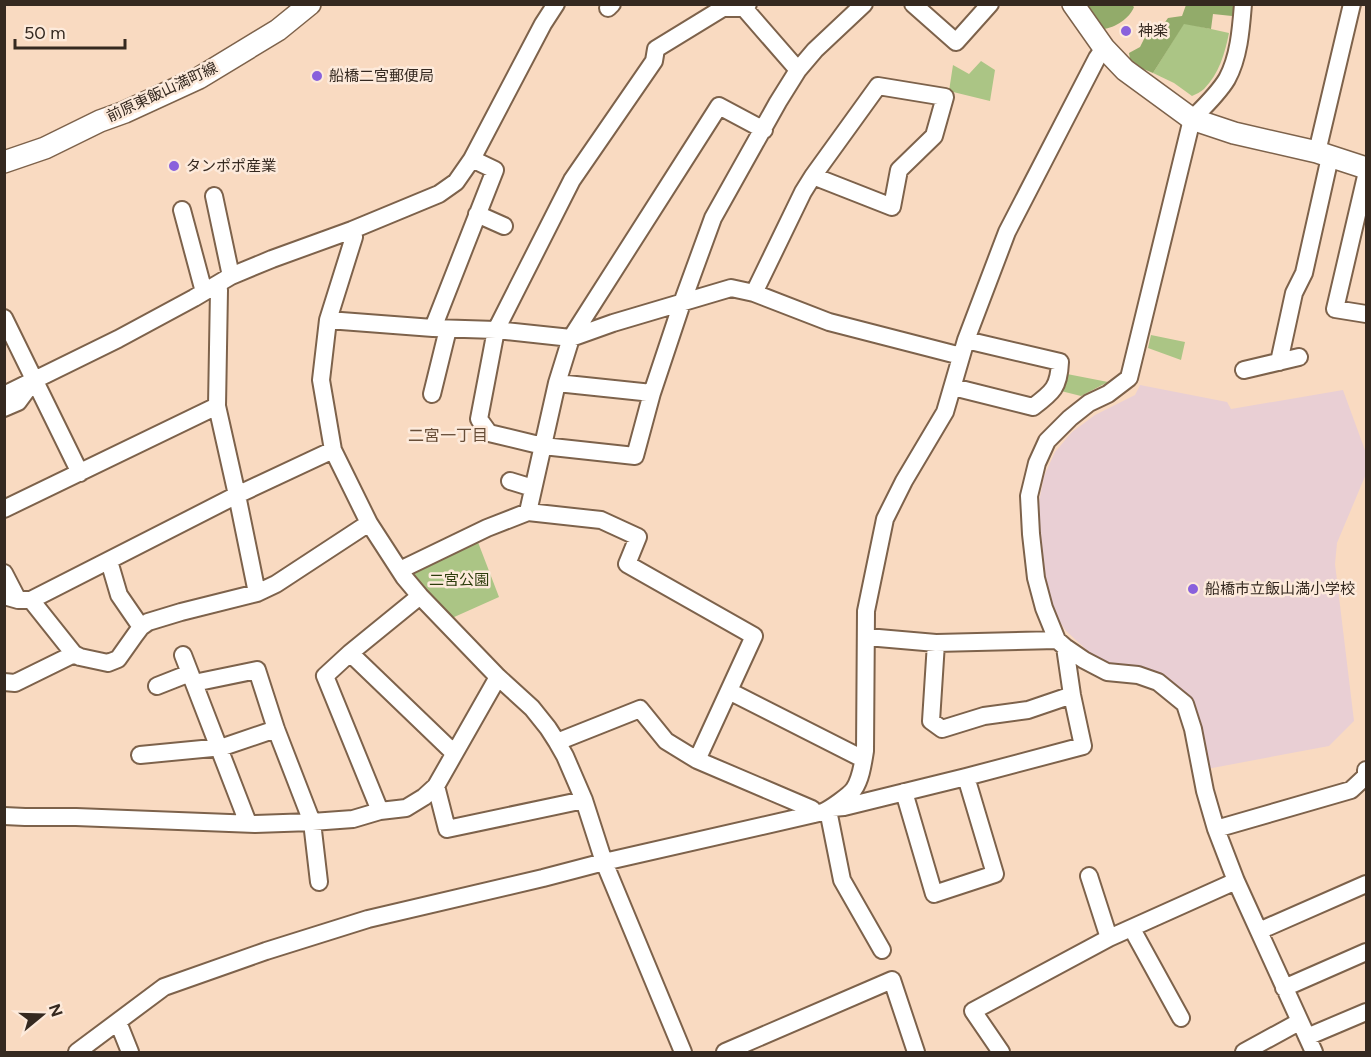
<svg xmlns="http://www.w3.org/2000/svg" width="1371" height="1057" font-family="Figtree,'Noto Sans JP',sans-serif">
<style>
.education{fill:#e9cfd4}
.green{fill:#abc585}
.forest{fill:#92ab6a}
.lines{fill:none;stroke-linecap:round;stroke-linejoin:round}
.minor-casing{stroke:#7d624b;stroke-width:20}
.tertiary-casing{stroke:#7d624b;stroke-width:24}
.minor{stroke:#fff;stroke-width:16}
.tertiary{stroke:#fff;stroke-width:21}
.poi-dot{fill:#8961dc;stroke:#fdeadb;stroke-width:2}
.labels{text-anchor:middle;stroke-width:5;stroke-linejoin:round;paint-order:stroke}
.poi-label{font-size:15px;fill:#352920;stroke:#fdeadb;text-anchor:start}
.street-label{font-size:15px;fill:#352920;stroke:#fdeadb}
.park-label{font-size:15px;fill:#2d3d0c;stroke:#fdeadb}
.neighbourhood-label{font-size:16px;fill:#684e38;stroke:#fdeadb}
</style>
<rect width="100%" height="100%" fill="#f9dac1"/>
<!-- education -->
<path class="education" d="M 1140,385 L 1227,402 L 1231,409 L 1343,390 L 1366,453 L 1366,474 L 1337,543 L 1335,564 L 1354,721 L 1329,746 L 1207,769 L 1196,713 L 1170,679 L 1147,670 L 1117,666 L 1102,661 L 1089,652 L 1066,631 L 1055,615 L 1041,561 L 1039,502 L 1044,476 L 1055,452 L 1072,432 L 1095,415 L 1135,395 Z"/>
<!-- green -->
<path class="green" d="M 1184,23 L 1229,33 C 1225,53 1219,74 1204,89 C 1201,92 1196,94 1192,96 L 1174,83 L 1153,73 Z
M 981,61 L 995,70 L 990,101 L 949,91 L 953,65 L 969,74 Z
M 1151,335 L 1185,342 L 1181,360 L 1148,348 Z
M 1067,374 L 1108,382 L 1081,396 L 1061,391 Z
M 476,537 L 499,597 L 452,618 L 408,570 Z"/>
<!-- forest -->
<path class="forest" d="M 1085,5 L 1132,5 L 1134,7 C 1130,18 1115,28 1103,29 Z
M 1186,5 L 1236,5 L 1235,13 L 1232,16 L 1213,14 L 1211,29 L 1184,24 L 1153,73 L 1141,68 L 1130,59 L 1129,53 L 1140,47 L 1146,35 L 1157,33 L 1168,18 L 1182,16 Z"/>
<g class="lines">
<defs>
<path id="minor" d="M 748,4 L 744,8 L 723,8 L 656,49 L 654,61 L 572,180 L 496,330 L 479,419 L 489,433 L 543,446 L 635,456 L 652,393 L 682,303 L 713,218 L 778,102 L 798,70 L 815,50 L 864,4
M 913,4 L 956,42 L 990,4
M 1243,4 C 1241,29 1239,57 1227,79 C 1218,94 1204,107 1192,119 L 1129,378 L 1108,394 L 1089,403 L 1070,418 L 1047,441 L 1037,463 L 1029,496 L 1031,534 L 1036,578 L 1044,608 L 1057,640 L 1065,647 L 1084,660 L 1107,672 L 1138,675 L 1158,682 L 1185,704 L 1193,729 L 1205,791 L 1216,829 L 1236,881 L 1314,1052
M 608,8 L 612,4
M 744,8 L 798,70
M 1317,152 L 1352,4
M 1366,176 L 1335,309 L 1366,314
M 214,196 L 231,276
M 182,210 L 204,292
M 477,214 L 504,226
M 352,230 L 354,237 L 328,320 L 321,380 L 333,450 L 369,523 L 404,577 L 420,596 L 498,677 L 532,708 L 548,728 L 557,742 L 565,756 L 584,800 L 604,862 L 683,1052
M 217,285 L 219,290 L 217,406 L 237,495 L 257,593
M 754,293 L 803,192 L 813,176 L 878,86 L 945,97 L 934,136 L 899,170 L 892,207 L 813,176
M 4,318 L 80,473
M 328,320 L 433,328 L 496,330 L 571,338 L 613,323 L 731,288 L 754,293 L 829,322 L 961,356
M 433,328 L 495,170 L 472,159
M 1279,362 L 1294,293 L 1304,273 L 1330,157
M 1244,370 L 1299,357
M 557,383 L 652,393
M 953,387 L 1033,407 C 1053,392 1059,387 1060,362 L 966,340
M 432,394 L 448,329
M 4,395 L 118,339 L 194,298 L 231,276 L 272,259 L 352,230 L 439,194 L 456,182 L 472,159 L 543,24 L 556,4
M 4,408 L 18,402 L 32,383
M 510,481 L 533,488
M 4,509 L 217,406
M 528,512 L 557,383 L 571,338 L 719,106 L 764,130
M 109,561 L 119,595 L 141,627
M 400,570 L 487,528 L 528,512 L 601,520 L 638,537 L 627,564 L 754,636 L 697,760
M 4,573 L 18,600
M 4,596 L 18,600 L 31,600 L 74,654 L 80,657 L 108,663 L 118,659 L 135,635 L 141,627 L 148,622 L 181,612 L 257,593 L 276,584 L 369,523
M 31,600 L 237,495 L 333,450
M 867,637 L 936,643 L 1057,640
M 936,643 L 931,721 L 942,729 L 984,716 L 1028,710 L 1072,695
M 350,653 L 454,753
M 183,655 L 248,823
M 4,682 L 15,683 L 74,654
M 194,683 L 257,670 L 276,729 L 312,822 L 319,882
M 157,686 L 190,673
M 729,691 L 863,759
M 557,742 L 640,709 L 666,741 L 697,760 L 812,809 L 814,814
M 140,755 L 223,747 L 276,729
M 436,786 L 447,829 L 584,800
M 904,792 L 934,894 L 995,874 L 966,777
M 832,808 L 844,807 L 966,777 L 1083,746 L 1072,695 L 1065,647
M 828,810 L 842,880 L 882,950
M 380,811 L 325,676 L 350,653 L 420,596
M 4,816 L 25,817 L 76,817 L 255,824 L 312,822 L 353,819 L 380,811 L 406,808 L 424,797 L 436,786 L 498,677
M 1216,829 L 1351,790 L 1366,776 L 1366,770
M 1089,876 L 1109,938
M 1132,929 L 1181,1018
M 1259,931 L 1366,884
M 1284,988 L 1366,952
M 118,1022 L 130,1052
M 1307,1037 L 1366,1012
M 77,1052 L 164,987 L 266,951 L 368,919 L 543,878 L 604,862 L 823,812 C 830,809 850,795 854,789 C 861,779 863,763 865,751 L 866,611 L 885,519 L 904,481 L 945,412 L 966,340 L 1007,232 L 1097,58 L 1104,48
M 725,1052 L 892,980 L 916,1052
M 1001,1052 L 973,1011 L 1109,938 L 1236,881
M 1244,1052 L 1299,1022"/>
<path id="tertiary" d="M 1073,4 L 1104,48 L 1125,70 L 1192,119 L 1234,133 L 1317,152 L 1366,168
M 4,162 L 45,148 L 100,121 L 125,112 L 199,78 L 278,30 L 310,4"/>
</defs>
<!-- minor casing -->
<use href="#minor" class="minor-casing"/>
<!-- tertiary casing -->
<use href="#tertiary" class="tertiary-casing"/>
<!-- minor -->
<use href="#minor" class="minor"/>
<!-- tertiary -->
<use href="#tertiary" class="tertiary"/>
</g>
<!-- markers -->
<g class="poi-dot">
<circle cx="1126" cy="31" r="6"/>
<circle cx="317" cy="76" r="6"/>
<circle cx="174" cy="166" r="6"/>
<circle cx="1193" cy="589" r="6"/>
</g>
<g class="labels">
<!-- poi labels -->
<g class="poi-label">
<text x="1138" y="36">神楽</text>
<text x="329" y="81">船橋二宮郵便局</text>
<text x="186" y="171">タンポポ産業</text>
<text x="1205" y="594">船橋市立飯山満小学校</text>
</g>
<!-- street labels -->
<g class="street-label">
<text transform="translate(162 92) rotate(-25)" y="5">前原東飯山満町線</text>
</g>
<!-- park labels -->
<g class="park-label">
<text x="459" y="585">二宮公園</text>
</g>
<!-- neighbourhood labels -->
<g class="neighbourhood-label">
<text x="448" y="441">二宮一丁目</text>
</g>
</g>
<!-- border -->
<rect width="1371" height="1057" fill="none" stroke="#352920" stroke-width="12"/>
<!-- north arrow -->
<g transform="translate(42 1015) rotate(71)" stroke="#fdeadb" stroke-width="4.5" paint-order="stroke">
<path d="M0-4.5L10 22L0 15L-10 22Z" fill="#352920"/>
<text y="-9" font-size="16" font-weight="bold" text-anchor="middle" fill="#352920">N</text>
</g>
<!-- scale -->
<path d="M15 39v9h110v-9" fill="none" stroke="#352920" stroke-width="3"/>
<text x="24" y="39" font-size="18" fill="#352920" stroke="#fdeadb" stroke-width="4.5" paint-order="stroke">50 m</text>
</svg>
